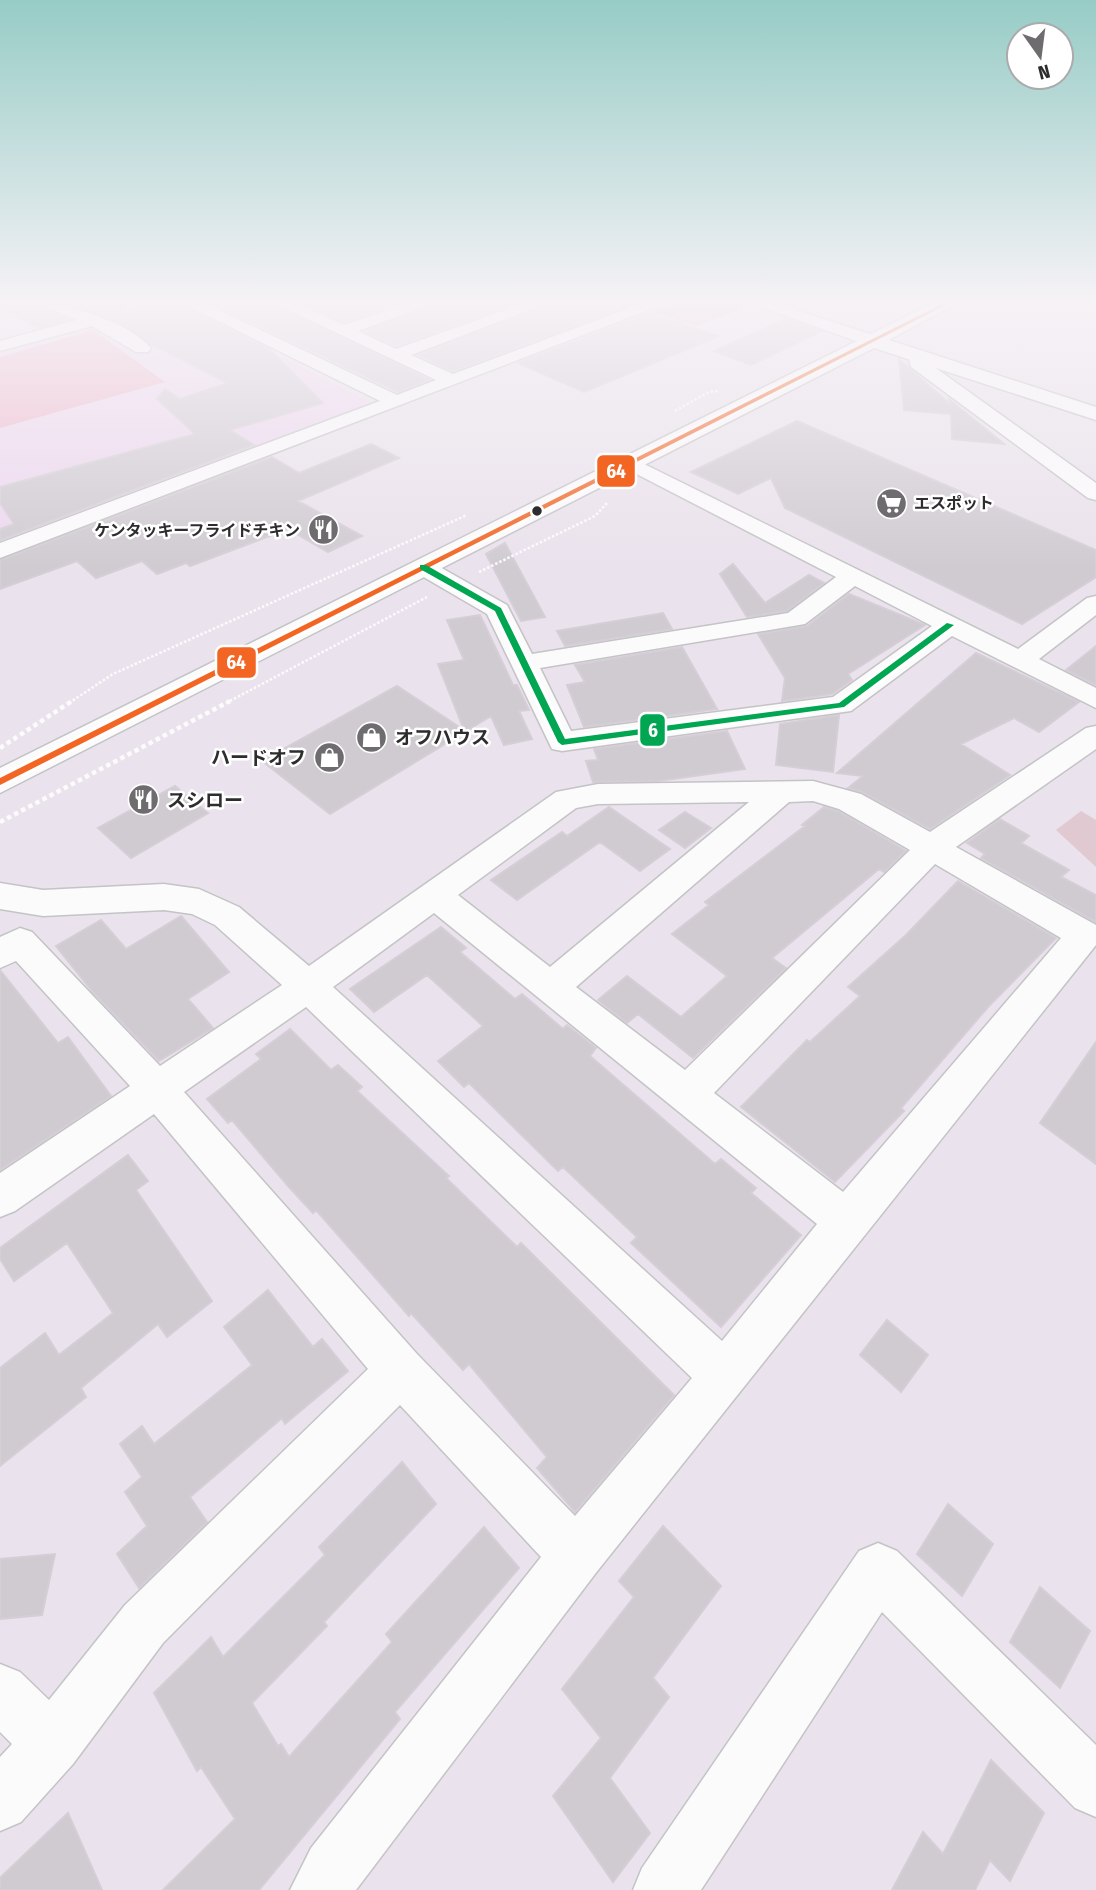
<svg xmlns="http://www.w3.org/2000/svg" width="1096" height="1890" font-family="'Fira Sans Condensed','Noto Sans JP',sans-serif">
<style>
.education{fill:#edd7ef}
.green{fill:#e9bac1}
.cemetery{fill:#e1c9d2}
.pitch{fill:#edb7ca}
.building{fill:#d0cad1;stroke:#d5ced7;stroke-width:2}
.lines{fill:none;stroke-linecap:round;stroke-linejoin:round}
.street-casing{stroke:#c4c3c5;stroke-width:3}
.secondary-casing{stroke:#c4c3c5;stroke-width:3}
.path-far1{stroke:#fcfbfc;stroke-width:2.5;stroke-dasharray:2.5 2;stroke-linecap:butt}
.path{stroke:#fcfbfc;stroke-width:4.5;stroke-dasharray:4.5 3.5;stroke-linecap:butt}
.street{fill:#fcfbfc;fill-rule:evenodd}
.secondary{fill:#fcfbfc;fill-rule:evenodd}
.bus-1-casing{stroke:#fff;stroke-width:6}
.bus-2-casing{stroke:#fff;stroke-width:6}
.bus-1{fill:#f26522;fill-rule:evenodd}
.bus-2{fill:#00a651;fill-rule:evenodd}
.bus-dot{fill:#2d2d2d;stroke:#fff;stroke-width:2.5}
.labels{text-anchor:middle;stroke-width:5;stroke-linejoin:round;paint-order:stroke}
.far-poi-label{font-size:16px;font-weight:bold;fill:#2d2d2d;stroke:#fff;text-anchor:start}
.poi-label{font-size:19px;font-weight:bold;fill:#2d2d2d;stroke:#fff;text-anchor:start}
.line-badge{stroke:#fff;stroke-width:2.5}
.badge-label{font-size:19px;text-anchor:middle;font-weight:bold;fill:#fff}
</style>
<rect width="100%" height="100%" fill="#eae2ec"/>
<!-- education -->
<path class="education" d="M 161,304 L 176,304 L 372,403 L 0,545 L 0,351 Z"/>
<!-- green -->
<path class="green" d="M 672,304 L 736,304 L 746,307 L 696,326 L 653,312 Z"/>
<!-- cemetery -->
<path class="cemetery" d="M 1081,811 L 1096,820 L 1096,867 L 1056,830 Z"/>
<!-- pitch -->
<path class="pitch" d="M 93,330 L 165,382 L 0,428 L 0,357 Z"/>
<!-- building -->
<path class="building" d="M 0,304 L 38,304 L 68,319 L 39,328 L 0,308 Z
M 65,304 L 181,304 L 269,349 L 323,403 L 230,430 L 254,445 L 0,540 L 0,529 L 14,524 L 0,503 L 0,487 L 195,434 L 157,399 L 165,389 L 180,399 L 228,383 L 149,343 L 116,321 Z
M 213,304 L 274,304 L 429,380 L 398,392 Z
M 305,304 L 398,304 L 344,322 Z
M 434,304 L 513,304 L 396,346 L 365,331 Z
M 548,304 L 628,306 L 453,371 L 418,355 Z
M 649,313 L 719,336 L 584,392 L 518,363 Z
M 786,319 L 822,331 L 751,365 L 714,351 Z
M 899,359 L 950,404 L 949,399 L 1004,444 L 952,439 L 951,414 L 904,410 Z
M 797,421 L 1096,550 L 1096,577 L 1022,624 L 785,508 L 771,478 L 738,494 L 691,472 Z
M 371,444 L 399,458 L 298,501 L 362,536 L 328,552 L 288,529 L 190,566 L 186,563 L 157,574 L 142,561 L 96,578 L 77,561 L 0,589 L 0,560 L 272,457 L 299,473 Z
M 505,543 L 545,617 L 521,621 L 486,554 Z
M 733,564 L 765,603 L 809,575 L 824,583 L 787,611 L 747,617 L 720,574 Z
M 849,594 L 925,625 L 848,674 L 852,680 L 832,694 L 782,701 L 785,678 L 758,634 L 807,626 Z
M 663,613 L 672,629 L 565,646 L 557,631 Z
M 480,615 L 513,685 L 517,685 L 529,710 L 519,711 L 532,739 L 504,745 L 491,716 L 330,814 L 262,761 L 397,686 L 464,730 L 438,664 L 464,660 L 447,620 Z
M 1096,646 L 1096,685 L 1066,670 Z
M 682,647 L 717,709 L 584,727 L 567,685 L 585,682 L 575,665 Z
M 976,653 L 1079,702 L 1039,732 L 1014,718 L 961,744 L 1010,775 L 930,829 L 862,792 L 848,788 L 863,776 L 837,773 Z
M 839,715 L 833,772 L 776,765 L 780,724 Z
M 727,731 L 745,769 L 658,781 L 593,782 L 586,761 L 598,760 L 594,749 Z
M 175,786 L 208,813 L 131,858 L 98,828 Z
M 609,807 L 670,849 L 640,871 L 600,842 L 517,900 L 491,880 L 562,832 L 567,836 Z
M 824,807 L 838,811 L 906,851 L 884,872 L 879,869 L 772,958 L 786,968 L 693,1058 L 638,1014 L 627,1023 L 598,1000 L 627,976 L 681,1017 L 727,976 L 672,934 L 709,905 L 705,902 L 805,826 L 802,825 Z
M 685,812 L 711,828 L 685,848 L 659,830 Z
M 1000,819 L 1029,836 L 1021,843 L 1069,870 L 1061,877 L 1096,895 L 1096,922 L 981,858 L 985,854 L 967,843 Z
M 958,881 L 1056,938 L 988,1007 L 901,1108 L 904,1111 L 835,1182 L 741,1107 L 807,1040 L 810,1042 L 860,996 L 848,987 L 906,935 Z
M 181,916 L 229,972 L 188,999 L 213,1028 L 159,1061 L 92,991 L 56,946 L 101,920 L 126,949 Z
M 441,927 L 466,948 L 460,952 L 515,999 L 522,994 L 563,1029 L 567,1025 L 596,1048 L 590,1056 L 715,1164 L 721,1159 L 756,1188 L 751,1193 L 801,1235 L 721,1327 L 631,1243 L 637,1237 L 563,1167 L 558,1171 L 469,1083 L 464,1087 L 438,1061 L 483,1026 L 427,975 L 374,1012 L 350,989 Z
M 0,970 L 58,1043 L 68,1037 L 111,1096 L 0,1170 Z
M 290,1029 L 331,1070 L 338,1065 L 362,1087 L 357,1091 L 449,1176 L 446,1178 L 517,1247 L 521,1243 L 674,1395 L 575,1512 L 537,1468 L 547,1457 L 469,1364 L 463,1370 L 411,1313 L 409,1316 L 316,1210 L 313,1213 L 288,1186 L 232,1120 L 228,1123 L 207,1099 L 261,1059 L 256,1054 Z
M 1096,1042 L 1096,1164 L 1040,1123 Z
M 128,1155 L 148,1181 L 136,1190 L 212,1301 L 167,1337 L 158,1324 L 81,1388 L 86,1397 L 0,1466 L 0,1368 L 45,1333 L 59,1355 L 113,1313 L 67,1243 L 14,1281 L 0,1259 L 0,1248 Z
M 268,1290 L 313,1347 L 322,1339 L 348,1371 L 285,1424 L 282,1418 L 190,1497 L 207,1522 L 139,1588 L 117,1554 L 147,1526 L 125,1492 L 142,1477 L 120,1444 L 142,1426 L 154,1444 L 252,1365 L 224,1327 Z
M 887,1320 L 928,1355 L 901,1392 L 860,1355 Z
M 402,1462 L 436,1504 L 324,1622 L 327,1626 L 252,1703 L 278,1746 L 281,1744 L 289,1757 L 392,1642 L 386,1634 L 484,1527 L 519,1568 L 395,1712 L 400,1719 L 259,1890 L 163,1890 L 235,1819 L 201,1767 L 197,1771 L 154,1693 L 211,1637 L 223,1657 L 325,1555 L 319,1547 Z
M 948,1504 L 993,1544 L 962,1596 L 917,1554 Z
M 663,1526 L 721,1586 L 653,1678 L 669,1697 L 610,1778 L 650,1833 L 613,1882 L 553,1796 L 601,1738 L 562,1689 L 634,1597 L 619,1581 Z
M 55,1554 L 42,1615 L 0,1619 L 0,1559 Z
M 1040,1587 L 1090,1631 L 1060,1688 L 1010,1642 Z
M 991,1760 L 1044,1813 L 1010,1881 L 990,1860 L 975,1890 L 892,1890 L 923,1832 L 943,1854 Z
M 68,1813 L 102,1890 L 0,1890 L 0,1878 Z"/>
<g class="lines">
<defs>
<path id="street" d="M 40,304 C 71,304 130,323 151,348 L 148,352 L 136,352 L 92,326 L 0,351 L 0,341 L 76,320 Z
M 184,304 L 206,304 L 397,395 L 436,380 L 276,304 L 298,304 L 344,325 L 407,304 L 432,304 L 358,331 L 396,349 L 522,304 L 546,304 L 411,355 L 453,374 L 640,304 L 664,304 L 0,558 L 0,543 L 380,401 Z
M 753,304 L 778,304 L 882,338 L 885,342 L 882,346 L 870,346 Z
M 917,350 L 923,351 L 926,361 L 1096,483 L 1096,500 L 1088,498 L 911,367 L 908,355 Z
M 630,457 L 1018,649 L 1087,598 L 1096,596 L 1096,615 L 1039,659 L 1096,688 L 1096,708 L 952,636 L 851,711 L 562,751 L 552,749 L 487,614 L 415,572 L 411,567 L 415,562 L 431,562 L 507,605 L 532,654 L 788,613 L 836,577 L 623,467 L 620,463 ZM 855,586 L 932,626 L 833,697 L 571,731 L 540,668 L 805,624 Z
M 1096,726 L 1096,749 L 956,847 L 1096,925 L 1096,945 L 595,1574 L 356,1890 L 290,1890 L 311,1848 L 541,1557 L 400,1405 L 163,1643 L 73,1764 L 21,1822 L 0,1831 L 0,1757 L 12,1744 L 0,1732 L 0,1664 L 20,1672 L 49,1700 L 125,1605 L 368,1369 L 154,1114 L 15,1211 L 0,1217 L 0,1173 L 130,1086 L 16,961 L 0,968 L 0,937 L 20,928 L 32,932 L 160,1066 L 282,985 L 215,925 L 192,914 L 164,910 L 43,916 L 0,909 L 0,883 L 43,890 L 164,884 L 199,889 L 239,907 L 309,966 L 556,792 L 598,784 L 813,781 L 861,794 L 930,832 L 1086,728 ZM 813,801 L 839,809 L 910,850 L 685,1070 L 576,987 L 789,802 ZM 749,802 L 550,967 L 458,895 L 576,808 L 598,804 ZM 935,864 L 1061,938 L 843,1192 L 714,1093 ZM 434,913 L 817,1224 L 722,1341 L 333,987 ZM 306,1007 L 692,1378 L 575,1516 L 417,1354 L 184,1092 Z
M 878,1543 L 897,1551 L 1096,1745 L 1096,1817 L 1075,1808 L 882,1612 L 701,1890 L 633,1890 L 642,1868 L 859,1551 Z"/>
<path id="secondary" d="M 931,304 L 955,304 L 889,340 L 1096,407 L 1096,420 L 874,348 L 0,793 L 0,768 Z"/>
</defs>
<!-- street casing -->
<use href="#street" class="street-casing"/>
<!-- secondary casing -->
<use href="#secondary" class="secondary-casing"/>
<!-- path-far1 -->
<path class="path-far1" d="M 125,311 L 148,304
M 675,411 L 709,392 L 718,391
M 479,572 L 595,516 L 608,502
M 69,703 L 113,674 L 467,515
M 226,703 L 427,597"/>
<!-- path -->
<path class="path" d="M 0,748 L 72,701
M 0,822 L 230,701"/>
<!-- street -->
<use href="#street" class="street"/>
<!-- secondary -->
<use href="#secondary" class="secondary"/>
<defs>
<path id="bus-1" d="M 942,304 L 948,304 L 0,785 L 0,778 Z"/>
<path id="bus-2" d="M 420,565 L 426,565 L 501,608 L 565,739 L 839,703 L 947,623 L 954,625 L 844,707 L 562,745 L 558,742 L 495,611 L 420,569 Z"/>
</defs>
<!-- bus-1 casing -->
<use href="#bus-1" class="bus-1-casing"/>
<!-- bus-2 casing -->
<use href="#bus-2" class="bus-2-casing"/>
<!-- bus-1 -->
<use href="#bus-1" class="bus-1"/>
<!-- bus-2 -->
<use href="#bus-2" class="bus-2"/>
</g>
<!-- sky -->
<linearGradient id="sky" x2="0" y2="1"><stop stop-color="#97ccc6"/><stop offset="0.53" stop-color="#f6f2f6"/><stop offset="1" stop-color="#f6f2f6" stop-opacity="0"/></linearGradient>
<rect width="1096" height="569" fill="url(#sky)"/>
<!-- icons -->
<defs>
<symbol id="supermarket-disc" viewBox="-11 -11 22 22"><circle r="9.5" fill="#6f6c70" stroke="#fff"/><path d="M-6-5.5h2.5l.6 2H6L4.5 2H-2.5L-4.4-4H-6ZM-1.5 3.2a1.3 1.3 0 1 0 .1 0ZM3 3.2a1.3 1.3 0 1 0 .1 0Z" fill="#fff"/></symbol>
<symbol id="restaurant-disc" viewBox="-11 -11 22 22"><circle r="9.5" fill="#6f6c70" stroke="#fff"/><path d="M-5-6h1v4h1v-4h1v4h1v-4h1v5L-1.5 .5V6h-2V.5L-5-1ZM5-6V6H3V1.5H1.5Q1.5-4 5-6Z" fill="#fff"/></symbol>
<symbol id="shop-disc" viewBox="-11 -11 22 22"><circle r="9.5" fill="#6f6c70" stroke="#fff"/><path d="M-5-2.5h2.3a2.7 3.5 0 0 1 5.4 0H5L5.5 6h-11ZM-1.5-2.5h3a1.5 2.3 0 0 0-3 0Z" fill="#fff"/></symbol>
</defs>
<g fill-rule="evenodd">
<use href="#supermarket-disc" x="874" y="486" width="35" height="35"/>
<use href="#restaurant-disc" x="306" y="512" width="35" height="35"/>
<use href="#shop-disc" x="354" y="720" width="35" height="35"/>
<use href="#shop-disc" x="312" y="740" width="35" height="35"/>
<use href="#restaurant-disc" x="126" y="782" width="35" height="35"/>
</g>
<!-- markers -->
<circle class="bus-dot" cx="537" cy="511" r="6"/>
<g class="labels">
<!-- far-poi labels -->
<g class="far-poi-label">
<text x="914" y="509">エスポット</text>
<text x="300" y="536" text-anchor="end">ケンタッキーフライドチキン</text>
</g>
<!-- poi labels -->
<g class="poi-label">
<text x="395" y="744">オフハウス</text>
<text x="306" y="764" text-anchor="end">ハードオフ</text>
<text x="167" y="807">スシロー</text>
</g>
</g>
<g class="line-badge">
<rect x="596" y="454" width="40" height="34" rx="7" fill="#f26522"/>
<rect x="216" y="646" width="41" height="33" rx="7" fill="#f26522"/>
<rect x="639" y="713" width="27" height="34" rx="7" fill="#00a651"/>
</g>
<g class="badge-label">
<text x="616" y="478">64</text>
<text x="236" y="669">64</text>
<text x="653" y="737">6</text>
</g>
<!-- north arrow -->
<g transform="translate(1040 56) rotate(166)"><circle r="33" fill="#ffffff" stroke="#ababab" stroke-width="2"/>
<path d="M0-5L12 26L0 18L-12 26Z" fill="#6f6c70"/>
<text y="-10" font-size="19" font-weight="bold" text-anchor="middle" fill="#2d2d2d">N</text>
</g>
</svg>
